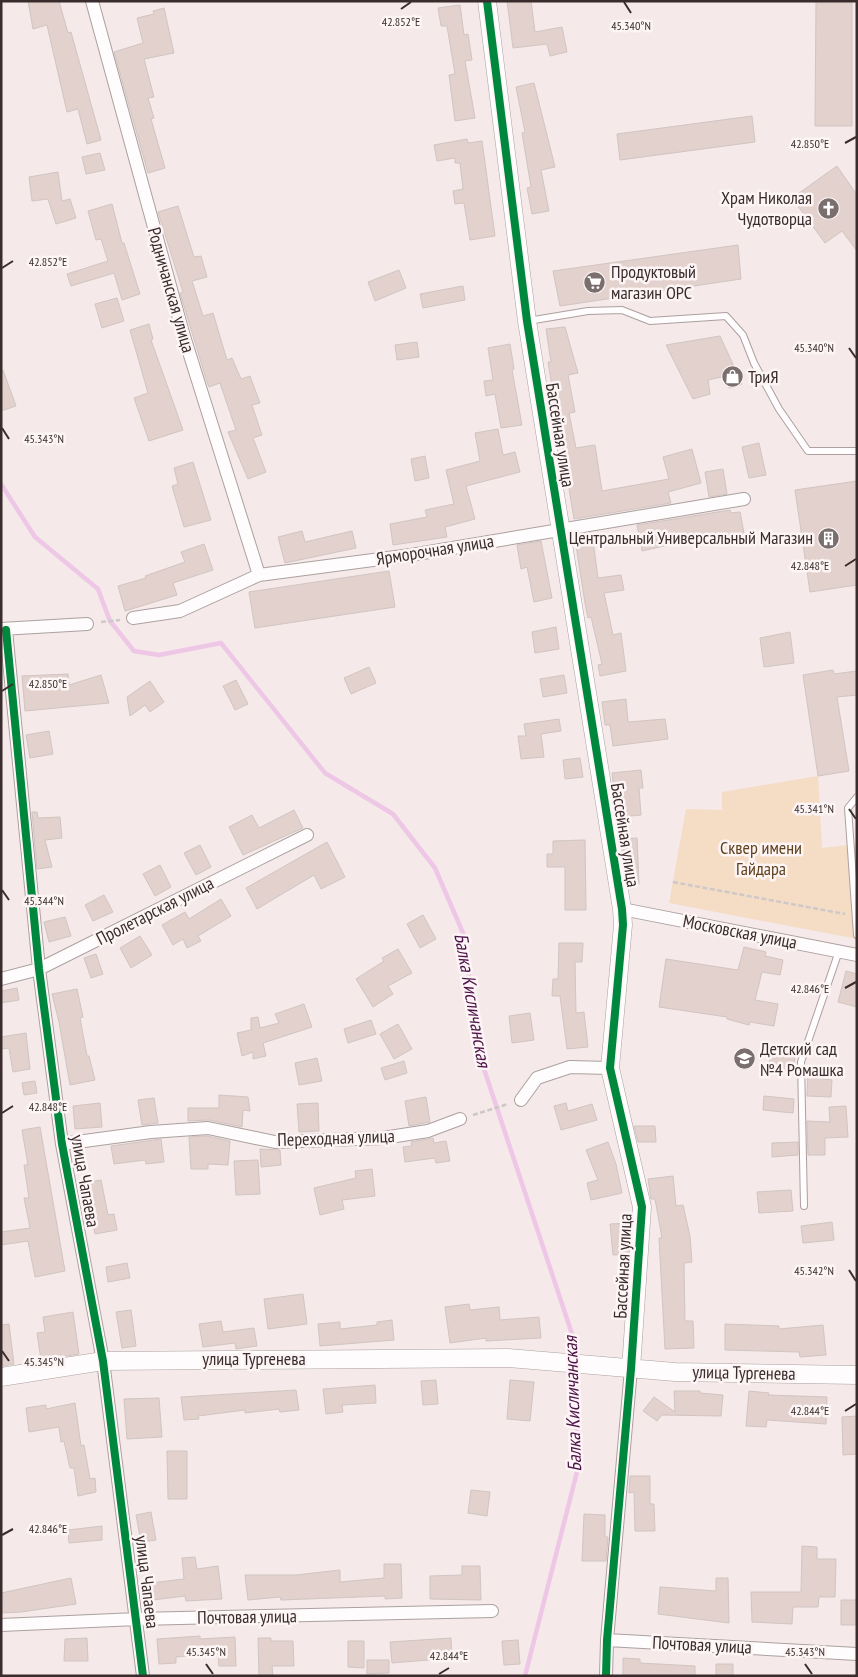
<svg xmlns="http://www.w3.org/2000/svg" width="858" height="1677" font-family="'PT Sans Narrow',sans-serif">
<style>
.green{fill:#f5dcc5}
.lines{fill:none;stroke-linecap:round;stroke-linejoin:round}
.stream{stroke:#eec7e6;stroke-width:4.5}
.building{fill:#e2d1cc;stroke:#d1c5c2}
.lane-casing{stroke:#aca0a0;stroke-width:8}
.street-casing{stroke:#aca0a0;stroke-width:14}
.secondary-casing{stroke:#aca0a0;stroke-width:19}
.path{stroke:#cfc8c8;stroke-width:2.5;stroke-dasharray:5 2.5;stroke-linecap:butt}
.lane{stroke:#fefcfc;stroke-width:6}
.street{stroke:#fefcfc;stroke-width:12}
.secondary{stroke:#fefcfc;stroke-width:18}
.cycleway-casing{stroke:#fdf5f5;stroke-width:11}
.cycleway{stroke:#00873e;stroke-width:8}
.ticks{fill:none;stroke:#3a2c2c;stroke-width:2}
.labels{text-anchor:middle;stroke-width:5;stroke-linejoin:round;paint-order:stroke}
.poi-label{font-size:18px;fill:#3a2c2c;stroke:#fdf5f5;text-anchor:start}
.street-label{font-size:18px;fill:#3a2c2c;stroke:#fdf5f5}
.park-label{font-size:18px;fill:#5f411b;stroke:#fdf5f5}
.water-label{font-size:19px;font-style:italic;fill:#4d134a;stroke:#fdf5f5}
.ticks-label{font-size:12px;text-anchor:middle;fill:#3a2c2c;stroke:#fdf5f5;stroke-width:5;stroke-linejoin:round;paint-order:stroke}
</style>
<rect width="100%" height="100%" fill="#f5e9e9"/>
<!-- green -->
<path class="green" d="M 818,776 L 822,848 L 857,844 L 857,939 L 669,903 L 686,809 L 722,810 L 722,792 Z"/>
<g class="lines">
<!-- stream -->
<path class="stream" d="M 1,484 L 35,537 L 98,589 L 110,621 L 134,651 L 159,655 L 221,643 L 325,773 L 393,814 L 435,868 L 463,933 L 481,1060 L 573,1337 L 574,1359
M 525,1676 L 578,1468 L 574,1367"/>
</g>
<!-- building -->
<path class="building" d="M 28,1 L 59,1 L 68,33 L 71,32 L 101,140 L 87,144 L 78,109 L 67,112 L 47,25 L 33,29 Z
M 507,1 L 531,1 L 535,32 L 562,27 L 567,52 L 550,56 L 547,44 L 513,48 Z
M 816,1 L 852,1 L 852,126 L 815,126 Z
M 460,5 L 464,35 L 468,34 L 472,60 L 465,61 L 475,118 L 455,121 L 449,75 L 455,74 L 447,26 L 441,26 L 438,8 Z
M 164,8 L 174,53 L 144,59 L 154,97 L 148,98 L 154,118 L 151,119 L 165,168 L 148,173 L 114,52 L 143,43 L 137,18 L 154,14 L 153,11 Z
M 534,83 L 555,167 L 541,170 L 549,211 L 532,214 L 527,188 L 531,187 L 522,133 L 525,132 L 516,87 Z
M 752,116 L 755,142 L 620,160 L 617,134 Z
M 467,139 L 468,143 L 482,141 L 495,236 L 470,240 L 464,203 L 455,204 L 453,191 L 463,189 L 460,163 L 455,163 L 455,158 L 437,161 L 434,145 Z
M 100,153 L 105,170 L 86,174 L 82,157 Z
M 837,166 L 857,195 L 857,251 L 842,231 L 825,243 L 792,198 Z
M 58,172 L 62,201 L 70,199 L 76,218 L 56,224 L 48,199 L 32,201 L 29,177 Z
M 112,204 L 122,243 L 124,243 L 140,294 L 122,300 L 114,273 L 71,286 L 67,274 L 108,261 L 101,239 L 96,240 L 88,211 Z
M 178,206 L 194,257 L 201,256 L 207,277 L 192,281 L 203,316 L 213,313 L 227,360 L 232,358 L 241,379 L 250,376 L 260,403 L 252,405 L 262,435 L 253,438 L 266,472 L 248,479 L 228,432 L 236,430 L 220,383 L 209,387 L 207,382 L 180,293 L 183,292 L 158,212 Z
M 738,245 L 741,279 L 560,306 L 553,271 Z
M 399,270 L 406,288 L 375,301 L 368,282 Z
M 463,286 L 465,300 L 423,308 L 420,294 Z
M 117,298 L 124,321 L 102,328 L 95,304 Z
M 149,324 L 153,339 L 151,340 L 183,430 L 149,441 L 134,398 L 148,393 L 130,330 Z
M 565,327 L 578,373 L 568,375 L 575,412 L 569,413 L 576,448 L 595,445 L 602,491 L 669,479 L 663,457 L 692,449 L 701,483 L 668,492 L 671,503 L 574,519 L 548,362 L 551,362 L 546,329 Z
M 720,336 L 742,384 L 729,388 L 726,376 L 708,380 L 710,394 L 693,399 L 666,345 Z
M 417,342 L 419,357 L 397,360 L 395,345 Z
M 510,344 L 514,369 L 512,370 L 522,425 L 501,428 L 495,394 L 486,396 L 484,381 L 493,380 L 488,348 Z
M 3,370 L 16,406 L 1,411 L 1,371 Z
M 498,429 L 503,455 L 515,452 L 520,472 L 466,486 L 475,519 L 445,527 L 447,537 L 393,545 L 390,524 L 427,517 L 425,510 L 454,504 L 446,470 L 480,461 L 475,433 Z
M 759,443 L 766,475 L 749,478 L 742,447 Z
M 425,456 L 429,478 L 415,481 L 411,459 Z
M 193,462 L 211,520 L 184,527 L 172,486 L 178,484 L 174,468 Z
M 723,469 L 727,494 L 709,497 L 705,472 Z
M 857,481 L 857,585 L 810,592 L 795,490 Z
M 730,510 L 731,513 L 740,512 L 744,533 L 723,537 L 723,533 L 642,551 L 637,525 Z
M 302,531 L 305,542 L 352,531 L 356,548 L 285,563 L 278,537 Z
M 592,533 L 598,578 L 621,575 L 624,590 L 604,593 L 613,635 L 621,633 L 626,671 L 600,676 L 598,665 L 602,664 L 591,617 L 588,618 L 585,603 L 575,539 L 577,538 L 577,535 Z
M 541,541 L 552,598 L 534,602 L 527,567 L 521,569 L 517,545 Z
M 204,544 L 213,570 L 173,583 L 177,595 L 125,611 L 118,586 L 146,578 L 145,576 L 185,562 L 181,552 Z
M 389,571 L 395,607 L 255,628 L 249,592 Z
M 556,627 L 559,649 L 535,653 L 532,632 Z
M 790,632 L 794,663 L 764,667 L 760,638 Z
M 369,667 L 376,683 L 351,694 L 344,678 Z
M 833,670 L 834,674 L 857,671 L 857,695 L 837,697 L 849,771 L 818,776 L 803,675 Z
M 68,674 L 69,685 L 101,675 L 109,703 L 25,711 L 22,676 Z
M 564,675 L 567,693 L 543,697 L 540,679 Z
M 236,680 L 248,704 L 235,710 L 223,686 Z
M 150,681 L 164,702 L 150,712 L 145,705 L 130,716 L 127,697 Z
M 626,699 L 628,722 L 665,719 L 668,739 L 613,746 L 610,725 L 605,725 L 602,702 Z
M 559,719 L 561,731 L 541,734 L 544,757 L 521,759 L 518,736 L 526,736 L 524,724 Z
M 49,731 L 53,754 L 30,758 L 26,735 Z
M 580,758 L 583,777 L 565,779 L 563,760 Z
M 641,770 L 643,788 L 639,788 L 641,815 L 619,817 L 617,790 L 614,791 L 612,773 Z
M 294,810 L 303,828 L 243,855 L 229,827 L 252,815 L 259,828 Z
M 32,812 L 37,812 L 38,818 L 60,817 L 62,838 L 45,840 L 52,867 L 37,869 Z
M 637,838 L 639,884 L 629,884 L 621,839 Z
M 585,840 L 586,910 L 565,910 L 565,867 L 547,867 L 547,854 L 553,854 L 553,841 Z
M 327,842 L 345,877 L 321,889 L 314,875 L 257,909 L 246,888 Z
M 200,845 L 211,867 L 196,875 L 184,853 Z
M 160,865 L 171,887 L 155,896 L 143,874 Z
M 104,895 L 113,912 L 93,921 L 85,905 Z
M 221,899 L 231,916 L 198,936 L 201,941 L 187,948 L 183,939 L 173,945 L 162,925 L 185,912 L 189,919 Z
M 423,915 L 436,939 L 420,948 L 407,924 Z
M 65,917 L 71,936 L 49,942 L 44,922 Z
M 140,936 L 152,955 L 131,968 L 120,948 Z
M 559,943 L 583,943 L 582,962 L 575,962 L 576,1013 L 584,1012 L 588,1047 L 567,1049 L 560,996 L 552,996 L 553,979 L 558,979 Z
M 744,947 L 766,952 L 765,956 L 783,960 L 780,975 L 762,972 L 755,1000 L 778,1004 L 774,1026 L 750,1022 L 749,1025 L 727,1019 L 727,1017 L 659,1007 L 666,959 L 738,970 Z
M 398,949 L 412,973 L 388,986 L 393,994 L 373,1007 L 356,979 L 384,961 L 382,958 Z
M 96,954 L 103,974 L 91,978 L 84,958 Z
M 846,971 L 857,974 L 857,1007 L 838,1002 Z
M 17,988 L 19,1000 L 1,1003 L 1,991 Z
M 77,989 L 83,1017 L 80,1018 L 87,1056 L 89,1056 L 95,1080 L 70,1085 L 59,1022 L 52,994 Z
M 304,1004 L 312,1027 L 263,1043 L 266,1056 L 253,1059 L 253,1052 L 242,1056 L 237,1033 L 251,1030 L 251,1018 L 258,1017 L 260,1028 L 279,1023 L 275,1014 Z
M 530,1013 L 534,1040 L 512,1043 L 509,1016 Z
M 371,1020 L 376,1034 L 348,1043 L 344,1029 Z
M 398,1024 L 412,1049 L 394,1059 L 380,1034 Z
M 26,1033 L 30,1069 L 13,1072 L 9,1048 L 1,1049 L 1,1037 Z
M 770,1055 L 795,1056 L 794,1071 L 769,1070 Z
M 317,1058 L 322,1081 L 299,1085 L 295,1063 Z
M 404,1061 L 407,1073 L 385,1080 L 381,1068 Z
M 808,1068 L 824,1069 L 823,1079 L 832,1080 L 831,1097 L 807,1096 Z
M 35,1081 L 37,1093 L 24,1095 L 22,1083 Z
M 219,1095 L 248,1097 L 250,1111 L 243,1110 L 242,1127 L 209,1120 L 188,1121 L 188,1108 L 219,1108 Z
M 764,1096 L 794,1099 L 793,1113 L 763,1110 Z
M 426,1097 L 430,1122 L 409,1126 L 405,1101 Z
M 154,1098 L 158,1123 L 142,1125 L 138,1100 Z
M 100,1103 L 102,1127 L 75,1129 L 73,1106 Z
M 318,1103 L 319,1131 L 299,1132 L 297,1104 Z
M 566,1103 L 568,1111 L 592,1104 L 597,1120 L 561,1130 L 554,1106 Z
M 846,1106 L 848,1137 L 825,1138 L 825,1155 L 808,1155 L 807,1121 L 830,1122 L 829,1107 Z
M 634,1126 L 655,1126 L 656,1142 L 638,1142 Z
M 40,1127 L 65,1271 L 35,1277 L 28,1241 L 1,1245 L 1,1232 L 30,1228 L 24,1198 L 29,1198 L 24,1165 L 28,1165 L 22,1130 Z
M 207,1136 L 230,1141 L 228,1165 L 208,1164 L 208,1169 L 191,1169 L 189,1137 Z
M 433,1138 L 434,1143 L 446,1141 L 450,1161 L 436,1163 L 435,1158 L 405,1162 L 403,1147 L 412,1146 L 411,1142 Z
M 161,1139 L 164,1162 L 146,1164 L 145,1160 L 114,1164 L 111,1146 Z
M 608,1142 L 616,1164 L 622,1193 L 591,1200 L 587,1183 L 598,1180 L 586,1150 Z
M 798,1142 L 798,1155 L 772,1157 L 772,1143 Z
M 260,1149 L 280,1150 L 281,1165 L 261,1167 Z
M 258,1160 L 260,1194 L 236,1195 L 234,1161 Z
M 372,1169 L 375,1196 L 342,1200 L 344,1209 L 320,1215 L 314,1188 L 356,1178 L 355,1171 Z
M 673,1176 L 676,1206 L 683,1205 L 690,1236 L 692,1262 L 684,1263 L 685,1321 L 693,1321 L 694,1348 L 665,1349 L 659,1238 L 662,1238 L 655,1199 L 651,1199 L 648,1179 Z
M 101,1180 L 108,1215 L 114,1214 L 117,1230 L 95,1234 L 84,1183 Z
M 791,1190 L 793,1211 L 759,1213 L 757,1192 Z
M 832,1222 L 834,1240 L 803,1243 L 801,1226 Z
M 630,1223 L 628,1254 L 613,1255 L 610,1224 Z
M 127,1263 L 130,1278 L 108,1282 L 106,1267 Z
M 303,1294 L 307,1324 L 268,1329 L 264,1299 Z
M 469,1304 L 470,1310 L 499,1307 L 500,1320 L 539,1317 L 541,1338 L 486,1341 L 486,1338 L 450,1343 L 445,1307 Z
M 131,1310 L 136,1346 L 122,1348 L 116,1312 Z
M 73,1312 L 79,1354 L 41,1360 L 37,1333 L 45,1332 L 43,1317 Z
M 392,1320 L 394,1340 L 320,1346 L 318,1324 L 340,1322 L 340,1329 L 377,1325 L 377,1322 Z
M 221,1321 L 223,1332 L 254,1328 L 257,1346 L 236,1349 L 235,1343 L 203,1347 L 199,1324 Z
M 9,1324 L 14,1364 L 1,1366 L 1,1325 Z
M 725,1324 L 779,1326 L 779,1329 L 823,1325 L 826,1355 L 800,1357 L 799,1352 L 725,1350 Z
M 436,1380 L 438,1404 L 423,1405 L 421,1381 Z
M 510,1380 L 534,1382 L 530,1421 L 507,1419 Z
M 375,1385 L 376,1403 L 342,1405 L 343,1412 L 326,1414 L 323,1389 Z
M 296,1390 L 299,1410 L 280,1412 L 279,1409 L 245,1413 L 245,1410 L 198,1416 L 199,1419 L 184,1420 L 181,1397 Z
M 674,1391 L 700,1391 L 700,1393 L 723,1395 L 721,1416 L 662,1415 L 657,1421 L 643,1411 L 654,1397 L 675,1412 Z
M 749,1391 L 769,1393 L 768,1395 L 827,1397 L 826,1424 L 767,1420 L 766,1427 L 746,1426 Z
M 159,1398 L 162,1437 L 127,1439 L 124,1399 Z
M 75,1403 L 81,1446 L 84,1445 L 90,1479 L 95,1478 L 96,1492 L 78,1496 L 74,1468 L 70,1468 L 64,1441 L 61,1442 L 59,1427 L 29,1432 L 26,1408 L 46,1405 L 46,1409 Z
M 857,1416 L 857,1454 L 843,1455 L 842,1417 Z
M 167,1451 L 187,1451 L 187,1499 L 168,1499 Z
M 630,1476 L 650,1476 L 650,1504 L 654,1504 L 655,1531 L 635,1531 L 634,1492 L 629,1493 Z
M 471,1490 L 490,1492 L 487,1516 L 468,1513 Z
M 151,1512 L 156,1540 L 141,1542 L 136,1515 Z
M 584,1514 L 605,1515 L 605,1537 L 608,1537 L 606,1561 L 582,1561 Z
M 102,1526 L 102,1540 L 69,1543 L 68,1530 Z
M 802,1546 L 817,1547 L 817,1559 L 836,1559 L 835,1597 L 819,1597 L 818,1607 L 793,1607 L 792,1624 L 752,1622 L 751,1592 L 801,1592 Z
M 195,1557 L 197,1569 L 218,1566 L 222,1599 L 186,1601 L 185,1596 L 153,1600 L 150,1583 L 184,1579 L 182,1558 Z
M 384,1564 L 401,1564 L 402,1598 L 385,1599 L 385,1596 L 281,1600 L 280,1597 L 248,1600 L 245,1575 L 296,1575 L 340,1570 L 340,1582 L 384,1578 Z
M 462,1566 L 480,1566 L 481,1600 L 430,1599 L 430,1576 L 462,1575 Z
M 71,1578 L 76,1604 L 21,1612 L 1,1613 L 1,1593 Z
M 716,1578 L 728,1578 L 729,1623 L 658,1614 L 660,1587 L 716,1591 Z
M 841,1600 L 857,1600 L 857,1625 L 841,1625 Z
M 200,1636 L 200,1639 L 235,1637 L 236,1666 L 219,1666 L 218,1653 L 176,1657 L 176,1663 L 159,1664 L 157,1639 Z
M 87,1638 L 88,1661 L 64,1661 L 65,1639 Z
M 258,1638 L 271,1638 L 271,1641 L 293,1641 L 294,1666 L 272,1666 L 273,1676 L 259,1676 Z
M 451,1638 L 452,1658 L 392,1663 L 390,1642 Z
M 518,1640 L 520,1664 L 504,1665 L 502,1641 Z
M 348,1641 L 364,1641 L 364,1668 L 348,1667 Z
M 623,1658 L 640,1659 L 640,1663 L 695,1666 L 695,1676 L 623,1676 Z
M 367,1660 L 389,1660 L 389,1673 L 367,1674 Z
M 716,1664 L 733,1664 L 733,1676 L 716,1676 Z"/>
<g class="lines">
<defs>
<path id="lane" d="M 528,321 L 588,311 L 622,310 L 650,321 L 726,316 L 743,335 L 754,363 L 779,409 L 808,451 L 857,451
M 857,797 L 848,808 L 857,935
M 804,1206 L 801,1062 L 839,951"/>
<path id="street" d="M 92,1 L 183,333 L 259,575
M 133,618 L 180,611 L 259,575 L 411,555 L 744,499
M 1,629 L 87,624
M 6,630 L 39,969 L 62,1144 L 103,1361 L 143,1676
M 622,909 L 857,955
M 1,979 L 39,969 L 307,835
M 521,1100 L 537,1078 L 570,1067 L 610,1068
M 62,1144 L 151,1132 L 208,1128 L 275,1142 L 383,1138 L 428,1131 L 460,1119
M 1,1625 L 137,1619 L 492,1611
M 607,1640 L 857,1654
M 606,1676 L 607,1640 L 631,1369"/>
<path id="secondary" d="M 487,1 L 527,321 L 622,909 L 623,925 L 610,1068 L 642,1207 L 631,1369
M 1,1377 L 103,1361 L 508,1358 L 675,1372 L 857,1375"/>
</defs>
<!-- lane casing -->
<use href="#lane" class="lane-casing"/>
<!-- street casing -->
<use href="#street" class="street-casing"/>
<!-- secondary casing -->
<use href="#secondary" class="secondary-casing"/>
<!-- path -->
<path class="path" d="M 101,622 L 120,620
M 673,882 L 845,914
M 473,1115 L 508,1104"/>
<!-- lane -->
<use href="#lane" class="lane"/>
<!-- street -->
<use href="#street" class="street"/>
<!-- secondary -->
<use href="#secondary" class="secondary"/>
<defs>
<path id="cycleway" d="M 487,1 L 527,321 L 622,909 L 623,925 L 610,1068 L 642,1207 L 631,1369 L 607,1640 L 606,1676
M 6,630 L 39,969 L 62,1144 L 103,1361 L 143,1676"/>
</defs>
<!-- cycleway casing -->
<use href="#cycleway" class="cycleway-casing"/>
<!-- cycleway -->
<use href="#cycleway" class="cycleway"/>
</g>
<!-- ticks -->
<path class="ticks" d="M 624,2 L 631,13M 401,9 L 411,2M 845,143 L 856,137M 2,268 L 13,261M 849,348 L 856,358M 2,428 L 9,439M 845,566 L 856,559M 2,691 L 13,684M 849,809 L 856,819M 2,890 L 9,900M 845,988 L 856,982M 2,1113 L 13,1106M 849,1270 L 856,1281M 2,1351 L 9,1361M 845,1411 L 856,1404M 2,1535 L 13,1529M 206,1664 L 213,1674M 805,1664 L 812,1674M 439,1674 L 449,1668"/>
<!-- icons -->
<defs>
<symbol id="church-disc" viewBox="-11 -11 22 22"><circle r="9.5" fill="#7b6e6e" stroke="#fdf5f5"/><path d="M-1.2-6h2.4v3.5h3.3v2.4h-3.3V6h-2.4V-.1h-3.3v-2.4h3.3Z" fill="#fff"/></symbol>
<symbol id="supermarket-disc" viewBox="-11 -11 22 22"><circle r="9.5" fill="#7b6e6e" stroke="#fdf5f5"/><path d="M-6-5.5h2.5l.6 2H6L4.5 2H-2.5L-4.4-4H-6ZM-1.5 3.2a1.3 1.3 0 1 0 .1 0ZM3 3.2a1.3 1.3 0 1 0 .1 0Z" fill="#fff"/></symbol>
<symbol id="shop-disc" viewBox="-11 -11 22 22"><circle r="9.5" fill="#7b6e6e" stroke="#fdf5f5"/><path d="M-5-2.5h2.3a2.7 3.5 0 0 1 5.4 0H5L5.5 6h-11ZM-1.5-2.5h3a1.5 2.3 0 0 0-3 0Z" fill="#fff"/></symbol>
<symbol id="building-disc" viewBox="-11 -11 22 22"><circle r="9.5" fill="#7b6e6e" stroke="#fdf5f5"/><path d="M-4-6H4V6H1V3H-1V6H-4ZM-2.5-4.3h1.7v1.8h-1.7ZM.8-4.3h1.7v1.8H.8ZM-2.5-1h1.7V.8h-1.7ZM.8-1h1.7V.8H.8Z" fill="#fff"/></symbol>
<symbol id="school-disc" viewBox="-11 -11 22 22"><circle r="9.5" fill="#7b6e6e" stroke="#fdf5f5"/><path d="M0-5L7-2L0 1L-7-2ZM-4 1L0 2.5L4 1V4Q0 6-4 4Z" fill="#fff"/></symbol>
</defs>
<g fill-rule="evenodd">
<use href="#church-disc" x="816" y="196" width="25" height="25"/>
<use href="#supermarket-disc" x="582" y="270" width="25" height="25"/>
<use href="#shop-disc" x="720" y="364" width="25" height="25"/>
<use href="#building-disc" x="816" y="526" width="25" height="25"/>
<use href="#school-disc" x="732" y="1046" width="25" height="25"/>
</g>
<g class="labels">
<!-- poi labels -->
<g class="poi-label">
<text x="812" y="204" text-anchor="end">Храм Николая<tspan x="812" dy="21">Чудотворца</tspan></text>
<text x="611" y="278">Продуктовый<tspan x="611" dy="21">магазин ОРС</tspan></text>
<text x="748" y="383">ТриЯ</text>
<text x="813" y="544" text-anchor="end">Центральный Универсальный Магазин</text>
<text x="760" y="1055">Детский сад<tspan x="760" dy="21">№4 Ромашка</tspan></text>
</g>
<!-- street labels -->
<g class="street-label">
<text transform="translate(171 290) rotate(74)" y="6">Родничанская улица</text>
<text transform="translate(560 435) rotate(81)" y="6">Бассейная улица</text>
<text transform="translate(435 550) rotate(-9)" y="6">Ярморочная улица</text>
<text transform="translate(625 835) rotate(81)" y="6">Бассейная улица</text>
<text transform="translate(155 911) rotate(-27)" y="6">Пролетарская улица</text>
<text transform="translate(740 932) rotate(11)" y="6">Московская улица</text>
<text transform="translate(336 1138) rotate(-2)" y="6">Переходная улица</text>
<text transform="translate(85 1181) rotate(80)" y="6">улица Чапаева</text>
<text transform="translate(623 1266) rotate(-87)" y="6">Бассейная улица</text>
<text x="254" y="1365">улица Тургенева</text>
<text transform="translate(744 1373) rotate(1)" y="6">улица Тургенева</text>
<text transform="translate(147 1582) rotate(83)" y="6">улица Чапаева</text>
<text transform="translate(247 1617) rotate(-1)" y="6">Почтовая улица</text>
<text transform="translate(702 1645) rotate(3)" y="6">Почтовая улица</text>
</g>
<!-- park labels -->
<g class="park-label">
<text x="761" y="854">Сквер имени<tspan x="761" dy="21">Гайдара</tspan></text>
</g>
<!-- water labels -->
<g class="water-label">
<text transform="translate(473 1000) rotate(80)" y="7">Балка Кисличанская</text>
<text transform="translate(572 1404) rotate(-92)" y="7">Балка Кисличанская</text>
</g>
</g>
<g class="ticks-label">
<text x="401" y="26">42.852°E</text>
<text x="631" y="30">45.340°N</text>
<text x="810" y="148">42.850°E</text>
<text x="48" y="266">42.852°E</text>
<text x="814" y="352">45.340°N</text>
<text x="44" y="443">45.343°N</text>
<text x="810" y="570">42.848°E</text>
<text x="48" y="688">42.850°E</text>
<text x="814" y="813">45.341°N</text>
<text x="44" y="905">45.344°N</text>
<text x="810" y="993">42.846°E</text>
<text x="48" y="1111">42.848°E</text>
<text x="814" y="1275">45.342°N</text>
<text x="44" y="1366">45.345°N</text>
<text x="810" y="1415">42.844°E</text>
<text x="48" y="1533">42.846°E</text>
<text x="206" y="1656">45.345°N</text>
<text x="805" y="1656">45.343°N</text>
<text x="449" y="1660">42.844°E</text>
</g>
<!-- border -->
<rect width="858" height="1677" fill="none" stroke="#3a2c2c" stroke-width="5"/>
</svg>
